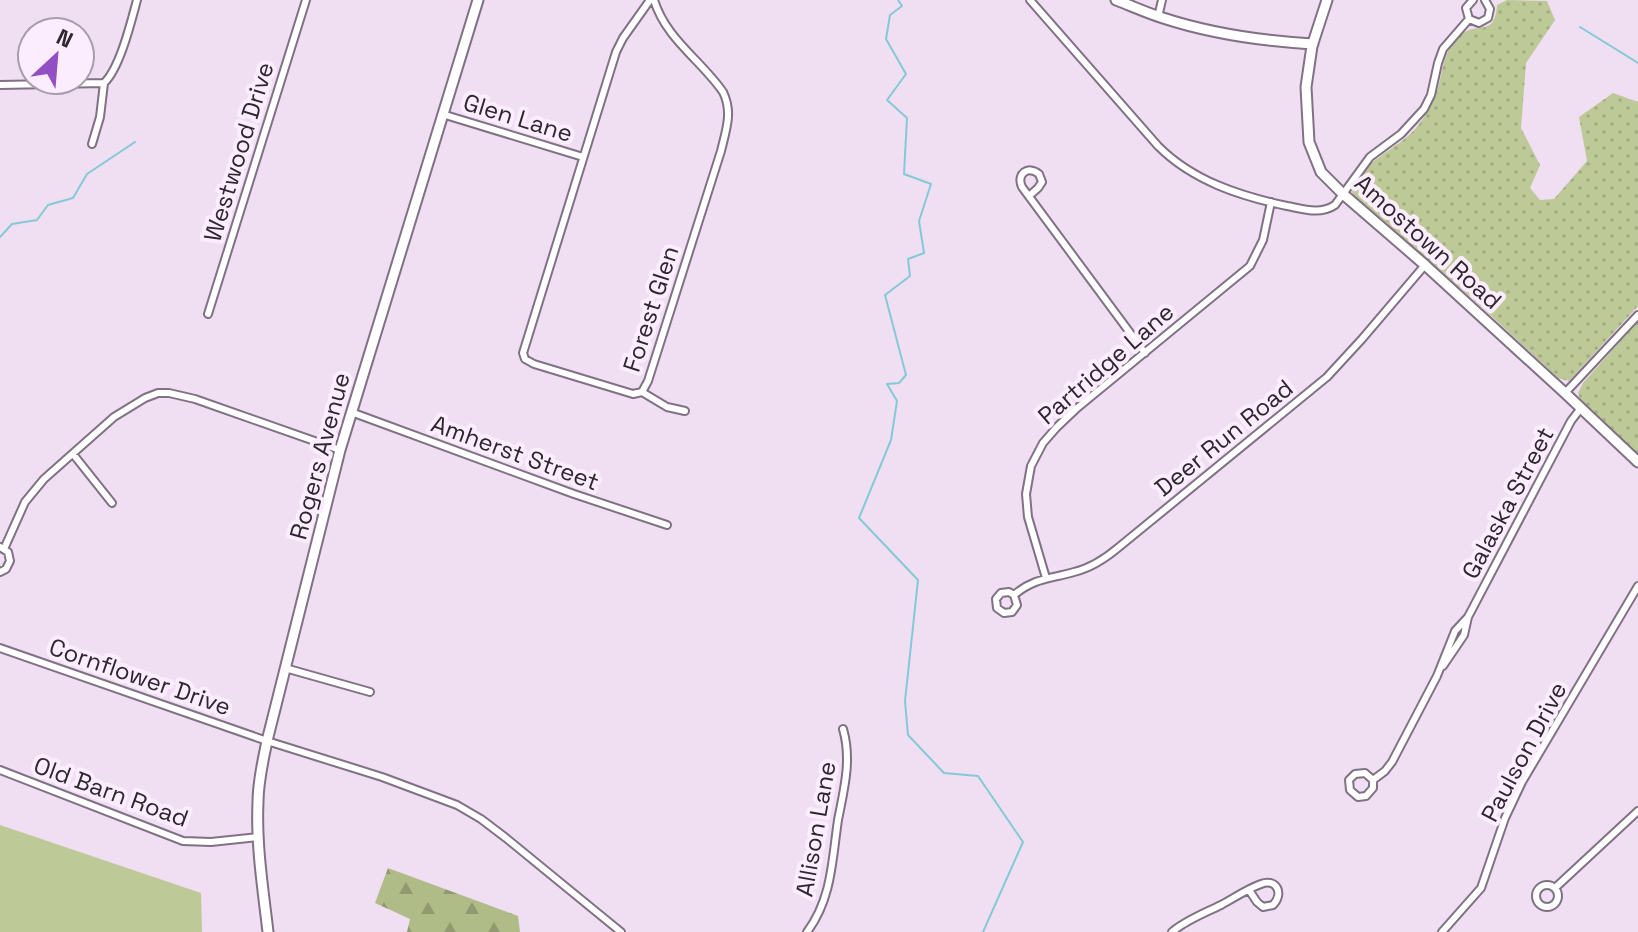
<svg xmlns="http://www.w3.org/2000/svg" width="1638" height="932" font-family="'Space Grotesk',sans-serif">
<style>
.grass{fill:url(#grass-dots)}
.forest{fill:url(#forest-firs)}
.park{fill:#bdc996}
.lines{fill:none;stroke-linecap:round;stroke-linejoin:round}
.stream{stroke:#84cad6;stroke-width:2}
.street-casing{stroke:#817184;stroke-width:10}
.secondary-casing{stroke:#817184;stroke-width:13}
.street{stroke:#fff;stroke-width:6}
.secondary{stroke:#fff;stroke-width:9}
.labels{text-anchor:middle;stroke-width:8;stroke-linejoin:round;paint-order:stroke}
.street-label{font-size:24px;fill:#2e272f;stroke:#fbecfe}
</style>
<defs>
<pattern id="grass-dots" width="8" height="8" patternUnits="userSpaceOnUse" patternTransform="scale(2)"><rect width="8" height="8" fill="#bdc996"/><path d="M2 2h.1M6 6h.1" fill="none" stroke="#a3ad82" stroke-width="1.8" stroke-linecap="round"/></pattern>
<pattern id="forest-firs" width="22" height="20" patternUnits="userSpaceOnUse" patternTransform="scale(2)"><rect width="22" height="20" fill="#b0bc88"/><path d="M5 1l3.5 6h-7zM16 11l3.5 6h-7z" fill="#909970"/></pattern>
</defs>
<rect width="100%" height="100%" fill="#f0def3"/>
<!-- grass -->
<path class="grass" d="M 1507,0 L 1547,1 L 1555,20 L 1526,63 L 1521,128 L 1540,165 L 1530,188 L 1540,200 L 1554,199 L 1587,161 L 1579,117 L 1613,93 L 1638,102 L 1638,306 L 1569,381 L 1558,378 L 1484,309 L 1355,197 L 1352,192 C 1361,160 1396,151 1416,128 C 1425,117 1433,105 1437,91 C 1444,69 1441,54 1460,36 C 1476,20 1495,39 1497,5 Z
M 1638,321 L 1638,455 L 1586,405 L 1580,399 L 1578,393 L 1583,383 Z"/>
<!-- forest -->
<path class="forest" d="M 388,868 L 518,916 L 520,932 L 407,932 L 410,919 L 375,903 Z"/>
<!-- park -->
<path class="park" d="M 0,825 L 201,893 L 202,932 L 0,932 Z"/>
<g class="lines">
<!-- stream -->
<path class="stream" d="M 898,0 L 902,6 L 890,15 L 886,39 L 906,74 L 887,100 L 907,118 L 904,174 L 931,184 L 919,221 L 924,253 L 908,259 L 910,276 L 885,295 L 906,375 L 899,383 L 887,384 L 897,401 L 891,440 L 859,518 L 918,580 L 905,701 L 908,735 L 944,773 L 978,776 L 1023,842 L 983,932
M 1580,27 L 1638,63
M 0,237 L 12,224 L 37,220 L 48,205 L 73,198 L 87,174 L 135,142"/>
<defs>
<path id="street" d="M 650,0 L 623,38 L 616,52 L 523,353 L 525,359 L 534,364 L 633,394 L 642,392 L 648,381 L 721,151 C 726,130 733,112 723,92 C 701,60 666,39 654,0
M 1030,0 L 1158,146 C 1193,181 1240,196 1287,206 C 1303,209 1320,215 1335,205 L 1370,157 L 1401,134 L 1424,109 L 1431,95 L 1438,63 L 1443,49 L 1469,19
M 1158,17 L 1162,0
M 1469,19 L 1479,23 L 1488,18 L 1490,9 L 1485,0
M 1469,19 L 1466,8 L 1473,0
M 0,85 L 104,83
M 442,114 L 583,157
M 92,144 L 100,117 L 104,83 C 120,68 131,22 137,0
M 1029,196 L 1038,188 L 1042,182 L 1039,174 C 1028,165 1016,174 1022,187 L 1145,353
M 208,314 L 306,0
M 642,392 L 667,407 L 685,411
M 1565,393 L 1638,315
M 351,412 L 574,494 L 667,525
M 73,454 L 112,503
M 0,547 L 8,552 L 10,561 L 6,569 L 0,572
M 4,549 L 25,502 L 44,479 L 114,417 L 145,398 L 158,393 L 169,393 L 195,399 L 340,450
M 1046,578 L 1028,517 L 1026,494 L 1031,466 L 1043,443 L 1057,427 L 1076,409 L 1250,266 L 1263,240 L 1271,202
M 1014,595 L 1017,605 L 1012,612 L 1004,613 L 997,608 L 996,599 L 1001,593 L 1009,592 L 1014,595 C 1034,578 1050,579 1074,572 C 1091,568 1106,558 1119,547 L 1327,377 L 1362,339 L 1425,265
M 0,648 L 267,741 L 382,777 L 457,805 L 481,819 L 506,838 L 621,932
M 1443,666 L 1464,635 L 1468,617
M 285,668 L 370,692
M 0,770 L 183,841 L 211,842 L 258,837
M 1373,780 L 1373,788 L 1366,796 L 1358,797 L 1350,790 L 1349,780 L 1355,774 L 1365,773 L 1373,780 L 1385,771 L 1392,762 L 1437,676 L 1455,631 L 1468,617 L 1571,421 L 1581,408
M1536 896a11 11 0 1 1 22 0a11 11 0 1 1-22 0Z
M 1555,888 L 1638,811
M 807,932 C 832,899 832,860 838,820 C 844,789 852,760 843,729
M 1172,932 C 1186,920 1205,913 1221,905 C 1234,898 1247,889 1261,884 C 1277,878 1284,894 1273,905 L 1263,907 L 1257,902 L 1249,890
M 1442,932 L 1481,888 L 1505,818 L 1522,782 L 1638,586"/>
<path id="secondary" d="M 1116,0 C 1132,6 1147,13 1163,18 C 1212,34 1262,41 1313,44
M 1327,0 L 1312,46 L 1306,87 L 1309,142 L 1321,172 L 1343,194 L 1425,265 L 1565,393 L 1638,462
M 268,932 C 263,889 256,845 258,802 C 258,781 263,761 267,741 L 340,450 L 478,0"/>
</defs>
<!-- street casing -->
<use href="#street" class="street-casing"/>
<!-- secondary casing -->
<use href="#secondary" class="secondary-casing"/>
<!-- street -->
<use href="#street" class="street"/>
<!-- secondary -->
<use href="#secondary" class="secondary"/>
</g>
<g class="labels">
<!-- street labels -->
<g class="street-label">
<text transform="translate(518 118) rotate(17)" y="8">Glen Lane</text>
<text transform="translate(239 152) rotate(-73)" y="8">Westwood Drive</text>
<text transform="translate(1428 242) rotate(42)" y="8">Amostown Road</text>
<text transform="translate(651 309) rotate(-72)" y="8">Forest Glen</text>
<text transform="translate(1106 364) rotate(-41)" y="8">Partridge Lane</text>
<text transform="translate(1224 438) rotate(-39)" y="8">Deer Run Road</text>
<text transform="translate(515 453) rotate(20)" y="8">Amherst Street</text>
<text transform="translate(320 456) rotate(-75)" y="8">Rogers Avenue</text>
<text transform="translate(1508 503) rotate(-62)" y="8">Galaska Street</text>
<text transform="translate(140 677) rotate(19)" y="8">Cornflower Drive</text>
<text transform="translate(1524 752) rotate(-62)" y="8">Paulson Drive</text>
<text transform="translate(111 792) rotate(20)" y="8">Old Barn Road</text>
<text transform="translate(816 829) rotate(-80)" y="8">Allison Lane</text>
</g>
</g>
<!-- north arrow -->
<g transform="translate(56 56) rotate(26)"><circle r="38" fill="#fbecfe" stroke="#a99dab" stroke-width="2"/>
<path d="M0-6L14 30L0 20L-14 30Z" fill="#924ec3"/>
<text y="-12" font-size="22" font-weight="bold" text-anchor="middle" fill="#2e272f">N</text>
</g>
</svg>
